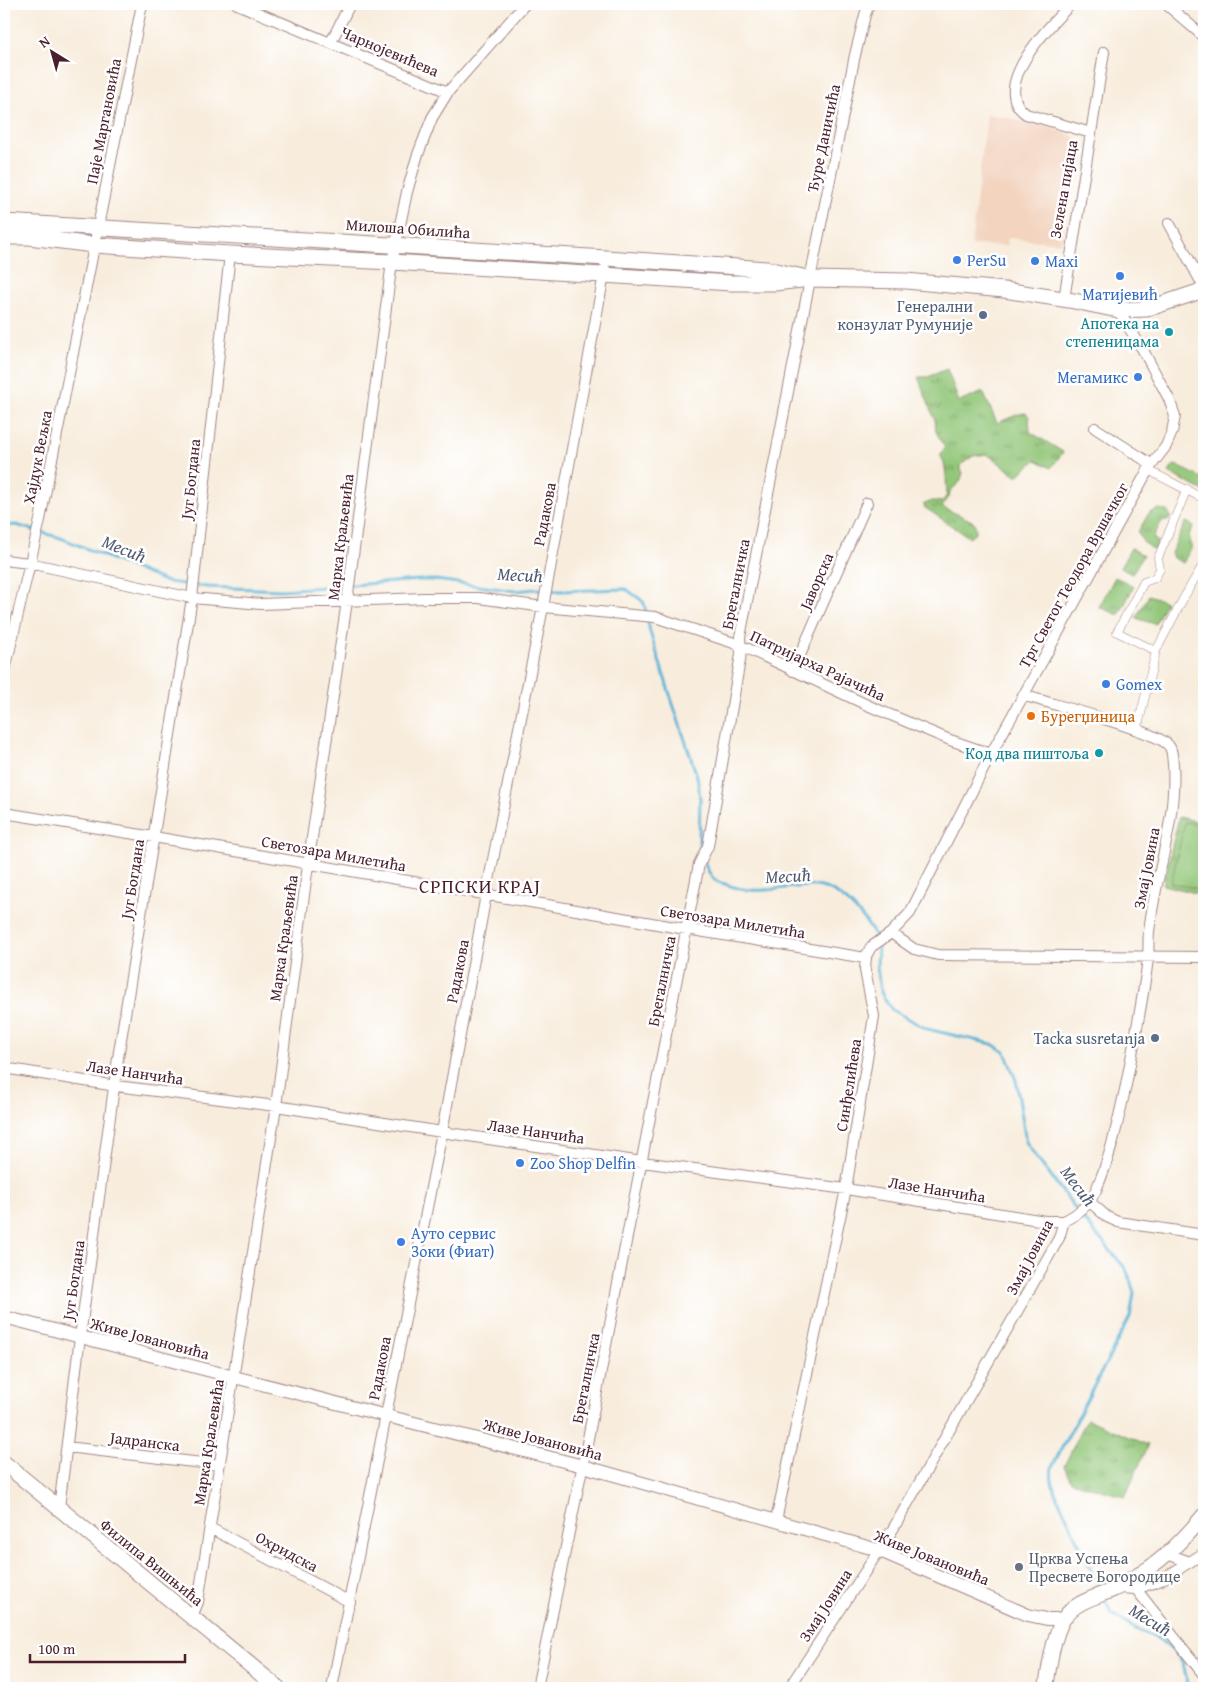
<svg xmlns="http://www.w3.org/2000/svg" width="1208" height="1692" font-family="'Gentium Book Plus',serif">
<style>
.built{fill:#f3d4bf}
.grass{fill:url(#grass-tufts);stroke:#6e7252}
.pitch{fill:#92c678;stroke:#6e7252}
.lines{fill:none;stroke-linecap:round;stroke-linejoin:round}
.stream{stroke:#58b3d6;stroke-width:3}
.pedestrian-casing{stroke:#a18684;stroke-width:9}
.minor-casing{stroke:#a18684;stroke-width:12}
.tertiary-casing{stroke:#a18684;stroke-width:14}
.secondary-casing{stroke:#a18684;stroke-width:16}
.primary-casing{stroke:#a18684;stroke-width:17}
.pedestrian{stroke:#fff;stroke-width:8}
.minor{stroke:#fff;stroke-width:10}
.tertiary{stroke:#fff;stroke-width:12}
.secondary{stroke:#fff;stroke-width:14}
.primary{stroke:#fff;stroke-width:15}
.shop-dot{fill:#3f7fe0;stroke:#fff;stroke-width:2}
.service-dot{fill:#5c6f8a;stroke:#fff;stroke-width:2}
.culture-dot{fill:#0f9aa8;stroke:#fff;stroke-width:2}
.food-dot{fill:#e8710a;stroke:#fff;stroke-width:2}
.worship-dot{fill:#6b7280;stroke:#fff;stroke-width:2}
.labels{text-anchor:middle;stroke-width:5;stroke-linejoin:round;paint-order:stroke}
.street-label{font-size:16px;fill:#4a1f2b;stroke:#fff}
.shop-label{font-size:16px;fill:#366cbe;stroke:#fff;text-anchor:start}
.service-label{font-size:16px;fill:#4e5e75;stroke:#fff;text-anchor:end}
.culture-label{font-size:16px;fill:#0d838f;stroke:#fff;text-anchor:end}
.food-label{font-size:16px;fill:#c56008;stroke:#fff;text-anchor:start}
.worship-label{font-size:16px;fill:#5b616d;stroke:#fff;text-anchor:start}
.water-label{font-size:18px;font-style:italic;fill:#505a6f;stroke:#fff}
.quarter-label{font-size:19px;letter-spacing:1px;fill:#4a1f2b;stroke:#fff}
</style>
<defs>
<pattern id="grass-tufts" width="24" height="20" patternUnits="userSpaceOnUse" patternTransform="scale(1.25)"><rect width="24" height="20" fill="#92c678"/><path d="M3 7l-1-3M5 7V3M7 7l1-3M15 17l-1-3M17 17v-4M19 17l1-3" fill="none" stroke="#79a063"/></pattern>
</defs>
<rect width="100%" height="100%" fill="#fff"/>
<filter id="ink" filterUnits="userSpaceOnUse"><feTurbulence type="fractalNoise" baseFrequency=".02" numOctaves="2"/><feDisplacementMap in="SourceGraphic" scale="10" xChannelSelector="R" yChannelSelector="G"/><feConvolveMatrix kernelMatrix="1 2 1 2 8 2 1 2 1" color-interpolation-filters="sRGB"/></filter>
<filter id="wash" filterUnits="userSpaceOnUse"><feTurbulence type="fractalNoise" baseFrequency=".0096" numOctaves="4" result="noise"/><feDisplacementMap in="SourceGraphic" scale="20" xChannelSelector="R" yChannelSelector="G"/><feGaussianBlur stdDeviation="1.12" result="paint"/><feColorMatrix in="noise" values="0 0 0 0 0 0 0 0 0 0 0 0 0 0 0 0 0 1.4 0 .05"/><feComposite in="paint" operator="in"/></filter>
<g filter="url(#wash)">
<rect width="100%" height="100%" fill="#f8eddd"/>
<!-- built -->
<path class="built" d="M 987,114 L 1033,123 L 1064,132 L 1073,136 L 1077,142 L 1079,147 L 1061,243 L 1008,238 L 1007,246 L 971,245 Z"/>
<!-- grass -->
<path class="grass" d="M 947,369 L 959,402 L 983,392 L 997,423 L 1019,414 L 1026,413 L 1029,417 L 1030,432 L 1063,452 L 1051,468 L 1036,460 L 1017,476 L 987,454 L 973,456 L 961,465 L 961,469 L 963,473 L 960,482 L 950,491 L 949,497 L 942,507 C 953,513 964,516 975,523 L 976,531 L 970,538 L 924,507 L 924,504 L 933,501 L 942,502 L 947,495 C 946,483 947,464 940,455 L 945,448 L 936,432 L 935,420 L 918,377 L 928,377 Z
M 1176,465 L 1204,479 L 1204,491 L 1171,474 L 1169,472 L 1173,466 Z
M 1159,509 C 1165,510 1171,511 1170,519 L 1167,521 L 1162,521 L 1153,537 L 1159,544 L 1159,547 L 1154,550 L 1143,542 L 1138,532 L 1149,513 Z
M 1186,522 L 1194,526 L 1189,535 L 1192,547 L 1183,563 L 1173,558 L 1171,553 Z
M 1131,548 L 1143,555 L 1132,574 L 1120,568 Z
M 1115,577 L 1134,586 L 1119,615 L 1099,607 Z
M 1149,595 L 1166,602 L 1155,624 L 1136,618 Z
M 1179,817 L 1204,823 L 1204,895 L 1163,885 Z
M 1087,1419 L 1148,1445 L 1125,1497 L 1071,1481 L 1064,1466 Z"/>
<!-- pitch -->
<path class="pitch" d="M 1185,822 L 1204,826 L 1204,890 L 1171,883 Z"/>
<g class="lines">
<!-- stream -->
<path class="stream" d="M 4,526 L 16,525 L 61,538 L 167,582 L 207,587 L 282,590 L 419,580 L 436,580 L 515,591 L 536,589 L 559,591 L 626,589 L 640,599 L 644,603 L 650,632 L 672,701 L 697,776 L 700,798 L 699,842 L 701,854
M 703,860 C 706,865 708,872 712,877 C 715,881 720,883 725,884 C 749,894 768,890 793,887 C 800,887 808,885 816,886 C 841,889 866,918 877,940
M 878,946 L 877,968 L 880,990 L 884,998 L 892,1010 L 927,1029 L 992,1044 L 1005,1052 L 1016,1080 L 1026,1142 L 1036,1157 L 1085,1221 L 1125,1268 L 1129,1276 L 1134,1293 L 1130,1317 L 1052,1467 C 1050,1478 1052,1486 1057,1496 L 1101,1592
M 1104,1597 L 1111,1613 L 1136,1629 L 1159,1639 L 1177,1654 L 1183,1664 L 1189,1688"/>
</g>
</g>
<g filter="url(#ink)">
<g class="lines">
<defs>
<path id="pedestrian" d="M 1148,470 L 1204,499
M 1156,651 L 1117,632 L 1144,582 L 1155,578 L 1160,569 L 1158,558 L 1187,489
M 1137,730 L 1156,651 L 1183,599 L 1204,563"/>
<path id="minor" d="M 237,4 L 448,92
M 1166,4 L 1204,37
M 331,42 L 350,4
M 1091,133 L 1104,52
M 1169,223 L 1204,287
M 1064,299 L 1091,133 L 1026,114 C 988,87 1051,24 1071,4
M 1095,428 L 1151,464
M 4,560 L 29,563 L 192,598 L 261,604 L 424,598 L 479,598 L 543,607 L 655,617 L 740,645 L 867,705 L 950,740 L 991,754
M 793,671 L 867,503
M 4,674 L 40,520 L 142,4
M 4,813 L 154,837 L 686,929 L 866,958
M 891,933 L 914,949 L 938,955 L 1204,957
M 4,1068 L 116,1086 L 276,1106 L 442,1132 L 642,1162 L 846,1189 L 1045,1221 L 1064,1221
M 1090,1202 L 1107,1217 L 1118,1222 L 1204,1235
M 67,1447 L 219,1465
M 59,1508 L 80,1337 L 118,1058 L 192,598 L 230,254
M 776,1521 L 846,1189 L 874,1016 L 865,970 L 866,956 L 871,947 L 891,933 L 910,913 L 991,754 L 1148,470 L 1166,446 L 1172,432 L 1175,416 L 1169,399 L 1143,350 L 1118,310
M 210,1528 L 350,1602
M 1167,1554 L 1190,1562
M 1118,1588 L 1136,1589 L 1204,1675
M 1136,1589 L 1161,1580 L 1204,1553
M 192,1617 L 198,1602 L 276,1106 L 308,865 L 347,601 L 392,262 L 407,192 L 417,157 L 432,118 L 448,92 L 525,4
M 332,1688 L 442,1132 L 486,895 L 543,607 L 605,269
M 537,1688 L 585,1454 L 699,864 L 708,846 L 741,654 L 740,637 L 815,254 L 855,55 L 865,15 L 869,4
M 789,1688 L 893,1529 L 1059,1238 L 1064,1221 C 1078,1214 1090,1204 1096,1190 C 1111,1156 1118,1121 1126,1085 C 1134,1043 1143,1001 1148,958 C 1149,950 1148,941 1149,932 C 1155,875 1177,822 1173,764 C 1172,758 1173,751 1169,746 C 1159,731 1047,703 1023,695"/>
<path id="tertiary" d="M 4,1317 L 234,1377 L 583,1466 L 878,1550 L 1028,1615 L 1047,1619 L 1064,1619"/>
<path id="secondary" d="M 1046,1688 C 1049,1667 1053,1636 1064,1618 C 1076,1600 1099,1597 1117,1588 C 1126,1583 1134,1577 1143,1572 C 1167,1557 1186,1536 1204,1515"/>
<path id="primary" d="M 4,222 L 606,258 L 767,269 L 803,277
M 4,237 L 29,237 L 94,245 L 230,254 L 392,262 L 731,283 L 775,283 L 810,279 L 906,281 L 1004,290 L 1069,300 L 1118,310 L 1147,309 L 1204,290
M 4,1463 L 278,1688"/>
</defs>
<!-- pedestrian casing -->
<use href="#pedestrian" class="pedestrian-casing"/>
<!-- minor casing -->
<use href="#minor" class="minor-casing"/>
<!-- tertiary casing -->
<use href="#tertiary" class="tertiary-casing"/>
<!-- secondary casing -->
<use href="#secondary" class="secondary-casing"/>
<!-- primary casing -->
<use href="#primary" class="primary-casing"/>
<!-- pedestrian -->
<use href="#pedestrian" class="pedestrian"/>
<!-- minor -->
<use href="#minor" class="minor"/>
<!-- tertiary -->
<use href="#tertiary" class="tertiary"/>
<!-- secondary -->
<use href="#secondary" class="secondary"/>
<!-- primary -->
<use href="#primary" class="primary"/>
</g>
</g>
<!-- markers -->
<g class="shop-dot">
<circle cx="957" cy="260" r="5"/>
<circle cx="1035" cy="261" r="5"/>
<circle cx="1120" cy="276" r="5"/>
<circle cx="1138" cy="377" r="5"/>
<circle cx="1106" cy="684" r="5"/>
<circle cx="520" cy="1163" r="5"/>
<circle cx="401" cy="1242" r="5"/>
</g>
<g class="service-dot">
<circle cx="983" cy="315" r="5"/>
<circle cx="1155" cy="1038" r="5"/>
</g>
<g class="culture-dot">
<circle cx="1169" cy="332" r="5"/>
<circle cx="1099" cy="753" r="5"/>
</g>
<circle class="food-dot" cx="1031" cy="716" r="5"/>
<circle class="worship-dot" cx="1019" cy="1567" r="5"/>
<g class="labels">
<!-- street labels -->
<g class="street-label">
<text transform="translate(390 51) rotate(23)" y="6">Чарнојевићева</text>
<text transform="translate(103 121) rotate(-79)" y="6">Паје Маргановића</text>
<text transform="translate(823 138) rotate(-78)" y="6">Ђуре Даничића</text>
<text transform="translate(1063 189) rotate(-80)" y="6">Зелена пијаца</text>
<text transform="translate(408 228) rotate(4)" y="6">Милоша Обилића</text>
<text transform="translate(37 457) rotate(-79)" y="6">Хајдук Вељка</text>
<text transform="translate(190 479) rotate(-84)" y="6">Југ Богдана</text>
<text transform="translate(544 514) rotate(-79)" y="6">Радакова</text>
<text transform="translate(340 537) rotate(-83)" y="6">Марка Краљевића</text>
<text transform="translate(1073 575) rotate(-61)" y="6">Трг Светог Теодора Вршачког</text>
<text transform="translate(816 581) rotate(-66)" y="6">Јаворска</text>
<text transform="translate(735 584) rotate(-79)" y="6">Брегалничка</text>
<text transform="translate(818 665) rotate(25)" y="6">Патријарха Рајачића</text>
<text transform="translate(334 853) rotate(10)" y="6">Светозара Милетића</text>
<text transform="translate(1146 868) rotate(-79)" y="6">Змај Јовина</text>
<text transform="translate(132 879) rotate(-81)" y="6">Југ Богдана</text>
<text transform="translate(733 921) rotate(9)" y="6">Светозара Милетића</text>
<text transform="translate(283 938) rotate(-82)" y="6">Марка Краљевића</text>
<text transform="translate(457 971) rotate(-79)" y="6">Радакова</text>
<text transform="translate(661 981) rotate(-79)" y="6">Брегалничка</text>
<text transform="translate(135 1072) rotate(8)" y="6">Лазе Нанчића</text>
<text transform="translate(848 1085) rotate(-81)" y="6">Синђелићева</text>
<text transform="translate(536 1131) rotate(8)" y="6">Лазе Нанчића</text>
<text transform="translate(937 1189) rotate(9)" y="6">Лазе Нанчића</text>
<text transform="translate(1029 1257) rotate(-62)" y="6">Змај Јовина</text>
<text transform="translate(73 1280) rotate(-82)" y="6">Југ Богдана</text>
<text transform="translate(150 1338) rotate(15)" y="6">Живе Јовановића</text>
<text transform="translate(379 1368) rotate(-79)" y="6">Радакова</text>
<text transform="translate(585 1378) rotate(-79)" y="6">Брегалничка</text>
<text transform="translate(543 1439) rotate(15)" y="6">Живе Јовановића</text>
<text transform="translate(145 1441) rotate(7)" y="6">Јадранска</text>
<text transform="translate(208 1442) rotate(-81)" y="6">Марка Краљевића</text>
<text transform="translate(287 1551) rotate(28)" y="6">Охридска</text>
<text transform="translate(932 1557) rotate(22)" y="6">Живе Јовановића</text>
<text transform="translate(152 1562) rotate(39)" y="6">Филипа Вишњића</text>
<text transform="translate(825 1605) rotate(-57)" y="6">Змај Јовина</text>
</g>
<!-- shop labels -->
<g class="shop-label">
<text x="967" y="266">PerSu</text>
<text x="1045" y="267">Maxi</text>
<text x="1120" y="300" text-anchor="middle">Матијевић</text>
<text x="1128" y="383" text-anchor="end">Мегамикс</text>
<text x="1116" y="690">Gomex</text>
<text x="530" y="1169">Zoo Shop Delfin</text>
<text x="411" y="1239">Ауто сервис<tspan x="411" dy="18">Зоки (Фиат)</tspan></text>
</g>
<!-- service labels -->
<g class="service-label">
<text x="973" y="312">Генерални<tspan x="973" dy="18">конзулат Румуније</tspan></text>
<text x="1145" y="1044">Tacka susretanja</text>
</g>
<!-- culture labels -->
<g class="culture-label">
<text x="1159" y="329">Апотека на<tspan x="1159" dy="18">степеницама</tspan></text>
<text x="1089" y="759">Код два пиштоља</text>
</g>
<!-- food labels -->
<g class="food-label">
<text x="1041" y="722">Бурегџиница</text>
</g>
<!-- worship labels -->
<g class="worship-label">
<text x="1029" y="1564">Црква Успења<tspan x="1029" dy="18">Пресвете Богородице</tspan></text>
</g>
<!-- water labels -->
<g class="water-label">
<text transform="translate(124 549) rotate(22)" y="6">Месић</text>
<text transform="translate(520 575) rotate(3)" y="6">Месић</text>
<text transform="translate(788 876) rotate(-3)" y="6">Месић</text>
<text transform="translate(1078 1186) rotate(53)" y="6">Месић</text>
<text transform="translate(1150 1620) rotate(31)" y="6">Месић</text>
</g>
<!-- quarter labels -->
<g class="quarter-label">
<text x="480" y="893">СРПСКИ КРАЈ</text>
</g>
</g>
<!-- margin -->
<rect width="1208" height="1692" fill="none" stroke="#fff" stroke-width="20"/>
<!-- north arrow -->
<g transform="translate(52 52) rotate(323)" stroke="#ffffff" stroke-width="4" paint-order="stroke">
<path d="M0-4L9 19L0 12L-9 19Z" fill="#4a1f2b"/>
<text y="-8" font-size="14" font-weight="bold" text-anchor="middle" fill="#4a1f2b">N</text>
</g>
<!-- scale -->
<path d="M30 1654v8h155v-8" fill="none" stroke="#4a1f2b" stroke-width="2.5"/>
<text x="38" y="1654" font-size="15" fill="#4a1f2b" stroke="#ffffff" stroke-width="4" paint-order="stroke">100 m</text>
</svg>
